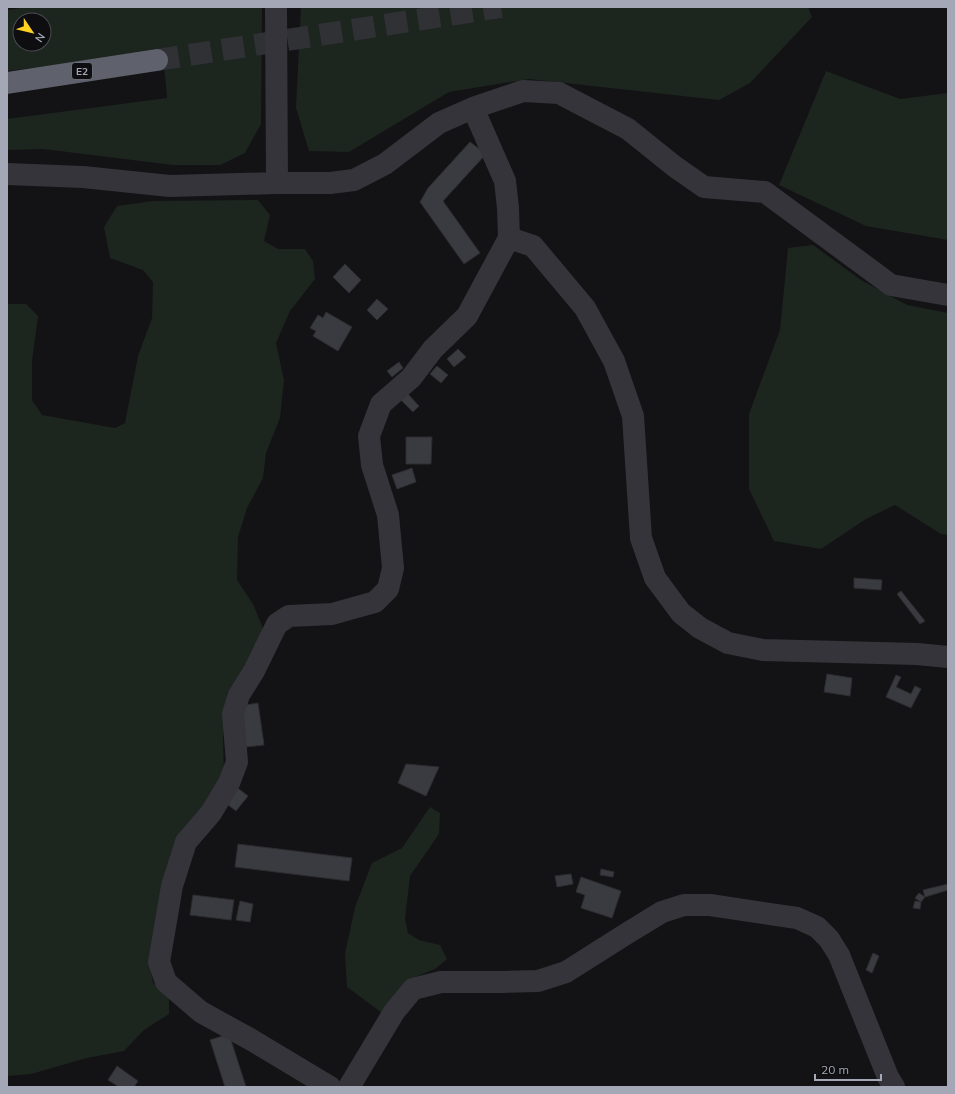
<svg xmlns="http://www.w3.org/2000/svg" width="955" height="1094" font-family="Mulish,sans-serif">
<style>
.green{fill:#1d251f;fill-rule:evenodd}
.building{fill:#3a3b40;stroke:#2d2d31}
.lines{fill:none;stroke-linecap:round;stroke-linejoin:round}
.highway-tunnel{stroke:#303135;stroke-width:22;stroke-dasharray:22 11;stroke-linecap:butt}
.minor{stroke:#34343a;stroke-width:22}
.highway{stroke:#5f616c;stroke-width:22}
.labels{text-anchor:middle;stroke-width:3;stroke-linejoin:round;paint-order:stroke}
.shield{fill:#0e0e10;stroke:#777984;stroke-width:1}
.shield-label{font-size:10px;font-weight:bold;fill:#a4a7b6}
</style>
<rect width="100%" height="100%" fill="#131315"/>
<!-- green -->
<path class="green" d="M 28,7 L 262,7 L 261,124 L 245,153 L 220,165 L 173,165 L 43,149 L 7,150 L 7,119 L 167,98 L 163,53 L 7,71 L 7,10 ZM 20,20 L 44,20 L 44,44 L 20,44 Z
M 301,7 L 808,7 L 812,17 L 750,83 L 719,100 L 529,79 L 449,92 L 349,152 L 309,151 L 296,108 Z
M 826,71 L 900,99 L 948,93 L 948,240 L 866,226 L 779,185 Z
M 258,200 L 270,215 L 264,241 L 278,249 L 305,249 L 313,261 L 315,279 L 290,311 L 276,343 L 284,380 L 280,418 L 266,453 L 263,478 L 247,508 L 238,537 L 237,580 L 253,604 L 263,628 L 251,665 L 228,694 L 223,736 L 224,775 L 149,961 L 153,983 L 169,995 L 169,1014 L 144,1030 L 124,1051 L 87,1058 L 31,1074 L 7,1076 L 7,304 L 26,304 L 38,316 L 32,361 L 32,400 L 42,415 L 115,428 L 125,423 L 138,356 L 152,318 L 153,282 L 143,270 L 110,258 L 104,227 L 117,206 L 153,201 Z
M 813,245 L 861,280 L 907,305 L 948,313 L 948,535 L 941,534 L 895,505 L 866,519 L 821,549 L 774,541 L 749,489 L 749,414 L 780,330 L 788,248 Z
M 430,807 L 440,813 L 439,834 L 410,876 L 405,919 L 408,933 L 419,940 L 440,945 L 447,959 L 435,969 L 413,978 L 382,1013 L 347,987 L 345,954 L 355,907 L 372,863 L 402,848 Z"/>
<!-- building -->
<path class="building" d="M 470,142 L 486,154 L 443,201 L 480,253 L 464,264 L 420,202 L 428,188 Z
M 345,264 L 361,280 L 349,293 L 333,277 Z
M 377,299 L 388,309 L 377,320 L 367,310 Z
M 326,312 L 352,327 L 338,351 L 313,336 L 316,331 L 310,328 L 318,315 L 323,318 Z
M 458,349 L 466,357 L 454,367 L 447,359 Z
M 399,362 L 403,368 L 392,377 L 387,371 Z
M 437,366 L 448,375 L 441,383 L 430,374 Z
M 407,393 L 419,406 L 413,412 L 400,399 Z
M 406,437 L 432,437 L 431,464 L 406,464 Z
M 412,468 L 416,482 L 397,489 L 392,475 Z
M 854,578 L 882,580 L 881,590 L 854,588 Z
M 901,591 L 925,621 L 920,624 L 897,594 Z
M 827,674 L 852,678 L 850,696 L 824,692 Z
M 896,675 L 901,677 L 896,687 L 911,694 L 915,686 L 921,689 L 911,708 L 886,697 Z
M 258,703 L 264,745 L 246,747 L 240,706 Z
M 406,764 L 439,767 L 426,796 L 398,783 Z
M 235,786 L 248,796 L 236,811 L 223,801 Z
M 238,844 L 352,858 L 349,881 L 235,867 Z
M 601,869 L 614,872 L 613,877 L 600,875 Z
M 571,874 L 573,884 L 557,887 L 555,876 Z
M 581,877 L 621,891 L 612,918 L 581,908 L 585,895 L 576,892 Z
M 948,884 L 948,890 L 925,897 L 923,890 Z
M 919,893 L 925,897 L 921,902 L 915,898 Z
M 193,895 L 234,900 L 231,920 L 190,915 Z
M 240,901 L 253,904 L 250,922 L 236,920 Z
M 915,901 L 921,902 L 920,909 L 913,908 Z
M 873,953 L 879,956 L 872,973 L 866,970 Z
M 229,1034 L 246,1087 L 225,1087 L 210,1040 Z
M 117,1066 L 138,1081 L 134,1087 L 119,1087 L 108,1080 Z"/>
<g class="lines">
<!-- highway-tunnel -->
<path class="highway-tunnel" d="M 157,60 L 501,7"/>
<!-- minor -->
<path class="minor" d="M 276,7 L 277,183
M 7,174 L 83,177 L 170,186 L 277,183 L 330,183 L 354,180 L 385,164 L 439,123 L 473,108 L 523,91 L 559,93 L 628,129 L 674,166 L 704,187 L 765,192 L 891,285 L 948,295
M 509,238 L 533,246 L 585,308 L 614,361 L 633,416 L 641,538 L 655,578 L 681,613 L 700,628 L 728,643 L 763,650 L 917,654 L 948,657
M 330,1087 L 250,1039 L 201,1012 L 166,982 L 159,962 L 172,886 L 186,842 L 211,813 L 229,783 L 237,762 L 233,714 L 239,695 L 254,671 L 277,624 L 289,616 L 332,614 L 375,602 L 388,589 L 393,568 L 388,515 L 372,465 L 369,436 L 381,404 L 411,378 L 433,349 L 467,316 L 509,238 L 508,208 L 505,181 L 473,108
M 349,1087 L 394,1012 L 413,989 L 441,982 L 502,982 L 538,981 L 566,972 L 626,934 L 662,912 L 684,905 L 710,905 L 797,918 L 817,927 L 829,939 L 839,955 L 888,1077 L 894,1087"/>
<!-- highway -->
<path class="highway" d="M 7,83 L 157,60"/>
</g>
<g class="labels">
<!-- shield labels -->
<rect class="shield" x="72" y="63" width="20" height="16" rx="3"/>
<g class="shield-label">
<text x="82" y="75">E2</text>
</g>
</g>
<!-- border -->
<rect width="955" height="1094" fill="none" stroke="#a4a7b6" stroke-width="16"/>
<!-- north arrow -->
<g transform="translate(32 32) rotate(125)"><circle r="19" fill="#0e0e10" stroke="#4a4b52"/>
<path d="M0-3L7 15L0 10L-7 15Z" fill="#ffd121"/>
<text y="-6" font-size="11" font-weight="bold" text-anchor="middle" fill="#a4a7b6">N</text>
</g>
<!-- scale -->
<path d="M815 1074v6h66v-6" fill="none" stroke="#a4a7b6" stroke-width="2"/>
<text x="821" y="1074" font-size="12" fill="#a4a7b6" stroke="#0e0e10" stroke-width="3" paint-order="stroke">20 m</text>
</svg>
